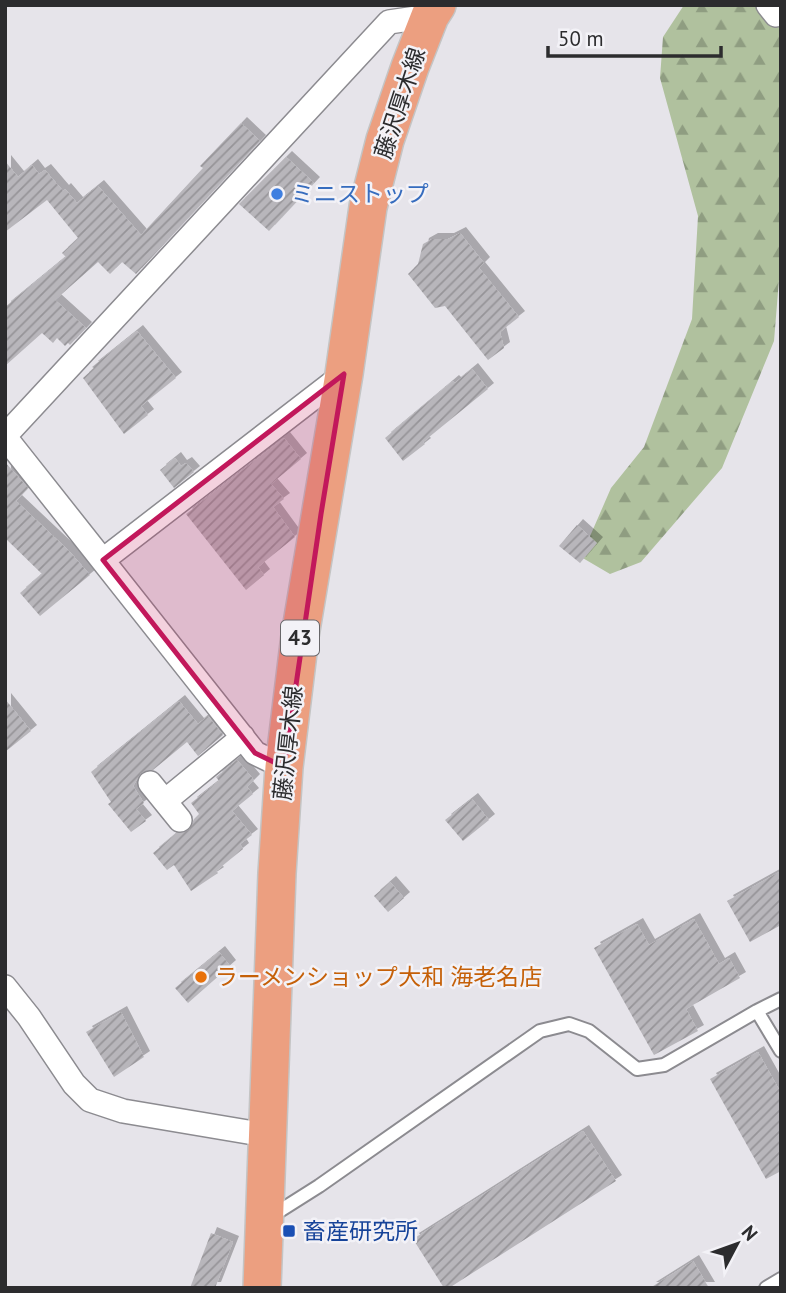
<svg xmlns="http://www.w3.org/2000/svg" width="786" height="1293" font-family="'PT Sans','Noto Sans JP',sans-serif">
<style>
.forest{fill:url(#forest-firs)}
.building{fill:url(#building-hatch);filter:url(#shadow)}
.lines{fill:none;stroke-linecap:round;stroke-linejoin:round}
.service-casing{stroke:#8c8b90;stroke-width:16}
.minor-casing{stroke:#8c8b90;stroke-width:26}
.primary-casing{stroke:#c4c4c4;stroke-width:40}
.service{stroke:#fff;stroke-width:12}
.minor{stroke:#fff;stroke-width:23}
.primary{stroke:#ec9f80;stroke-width:37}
.marked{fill:#c2185b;fill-opacity:0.2;stroke:#c2185b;stroke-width:5;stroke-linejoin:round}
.shop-dot{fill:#3f7fe0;stroke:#f3f2f7;stroke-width:2.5}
.food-dot{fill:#e8710a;stroke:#f3f2f7;stroke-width:2.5}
.transit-dot{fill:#1a4fb4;stroke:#f3f2f7;stroke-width:2.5}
.labels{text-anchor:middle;stroke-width:5;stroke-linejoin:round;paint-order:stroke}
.shield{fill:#f3f2f7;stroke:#68676a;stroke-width:2}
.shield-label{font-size:21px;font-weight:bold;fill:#2c2c2e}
.street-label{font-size:23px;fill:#2c2c2e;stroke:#f3f2f7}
.shop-label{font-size:23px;fill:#366cbe;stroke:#f3f2f7;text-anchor:start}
.food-label{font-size:23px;fill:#c56008;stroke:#f3f2f7;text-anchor:start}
.transit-label{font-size:23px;fill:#164399;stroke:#f3f2f7;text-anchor:start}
</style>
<defs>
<pattern id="forest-firs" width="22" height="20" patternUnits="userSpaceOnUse" patternTransform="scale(1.75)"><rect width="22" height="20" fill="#b0c19e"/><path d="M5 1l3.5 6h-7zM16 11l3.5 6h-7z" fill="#8f9d81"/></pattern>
<pattern id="building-hatch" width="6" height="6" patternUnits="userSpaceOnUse" patternTransform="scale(1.75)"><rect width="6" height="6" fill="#b8b6bb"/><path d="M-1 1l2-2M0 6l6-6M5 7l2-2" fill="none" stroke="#969498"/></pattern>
<filter id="shadow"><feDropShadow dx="6" dy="-6" stdDeviation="0" flood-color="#0004"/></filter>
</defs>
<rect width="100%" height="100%" fill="#e6e4ea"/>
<!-- forest -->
<path class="forest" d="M 684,5 L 781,5 L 781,255 L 774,341 L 722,468 L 641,562 L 610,574 L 581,557 L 611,488 L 644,447 L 692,319 L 698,216 L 660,78 L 663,37 Z"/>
<!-- building -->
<path class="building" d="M 241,123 L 260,141 L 136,274 L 122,262 L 110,274 L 98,262 L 55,300 L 86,328 L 70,345 L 68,343 L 65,346 L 57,338 L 53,343 L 42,333 L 5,366 L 5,307 L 66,257 L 62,253 L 78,238 L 47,200 L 5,232 L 5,161 L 18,177 L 32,165 L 39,174 L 45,170 L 63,191 L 65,189 L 77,203 L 98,186 L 141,235 L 203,168 L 200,166 Z
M 286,157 L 314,183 L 269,231 L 239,204 Z
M 460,233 L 484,263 L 479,268 L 519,317 L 500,332 L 504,348 L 488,360 L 445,306 L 435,308 L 408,274 L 418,264 L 423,244 L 432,239 L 448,239 Z
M 137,331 L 176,378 L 141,406 L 148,415 L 124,434 L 83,378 L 94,368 L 92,367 Z
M 472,369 L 488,389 L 423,442 L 425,444 L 403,461 L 385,438 L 453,381 L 455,383 Z
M 284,438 L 301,459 L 271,484 L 284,499 L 273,507 L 295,537 L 258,567 L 264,575 L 246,590 L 186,514 Z
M 175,458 L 181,466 L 186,463 L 194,472 L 174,488 L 160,470 Z
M 5,462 L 28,488 L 16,501 L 69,551 L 90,575 L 40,616 L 20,593 L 42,574 L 5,538 Z
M 577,525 L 597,543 L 580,563 L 559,546 Z
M 5,699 L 31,731 L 5,752 Z
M 179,701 L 198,724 L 208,716 L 223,735 L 198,756 L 187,742 L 153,770 L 141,773 L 133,786 L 144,803 L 136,809 L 146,821 L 131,832 L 108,804 L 111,802 L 91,772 Z
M 237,760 L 254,780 L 247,787 L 253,794 L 232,811 L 252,835 L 240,844 L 243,849 L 216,871 L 218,873 L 191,891 L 174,865 L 167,870 L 153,853 L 177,833 L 189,830 L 194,819 L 199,814 L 191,803 L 219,781 L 216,777 Z
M 472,799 L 489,820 L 463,841 L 445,820 Z
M 781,871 L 781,925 L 750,942 L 727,901 Z
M 390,882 L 404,898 L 388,912 L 374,896 Z
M 694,919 L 719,964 L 729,958 L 740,978 L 686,1009 L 698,1031 L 654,1055 L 594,948 L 637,924 L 649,945 Z
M 219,952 L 230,966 L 188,1003 L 175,988 Z
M 121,1012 L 144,1057 L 114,1077 L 86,1032 Z
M 758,1052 L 781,1093 L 781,1171 L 766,1179 L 710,1079 Z
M 583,1131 L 616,1181 L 449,1288 L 444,1288 L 413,1239 Z
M 211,1233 L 233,1242 L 215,1288 L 190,1288 Z
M 693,1261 L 709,1288 L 650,1288 Z"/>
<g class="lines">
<defs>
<path id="service" d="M 781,999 L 757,1011 L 781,1051
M 270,1217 L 319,1186 L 540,1031 L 569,1024 L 589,1031 L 637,1069 L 664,1065 L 757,1011
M 766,1288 L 781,1279"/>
<path id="minor" d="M 768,5 L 776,15
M 5,436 L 389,22 L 430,16
M 5,437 L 255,753 L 284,767
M 103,560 L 344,374
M 150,783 L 180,820
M 165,801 L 243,737
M 5,987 L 29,1017 L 74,1084 L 90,1100 L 123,1111 L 266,1135"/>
<path id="primary" d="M 262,1288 L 277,873 L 284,767 L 300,636 L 344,374 L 368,207 L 385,140 L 410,67 L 430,16 L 437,5"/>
</defs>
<!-- service casing -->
<use href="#service" class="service-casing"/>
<!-- minor casing -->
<use href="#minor" class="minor-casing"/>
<!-- primary casing -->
<use href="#primary" class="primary-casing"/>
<!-- service -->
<use href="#service" class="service"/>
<!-- minor -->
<use href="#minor" class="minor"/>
<!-- primary -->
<use href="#primary" class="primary"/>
</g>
<!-- marked area -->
<path class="marked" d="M 344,374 L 321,514 L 284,767 L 255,753 L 103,560 Z"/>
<!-- markers -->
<circle class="shop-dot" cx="277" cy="194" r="7"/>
<circle class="food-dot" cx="201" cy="977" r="7"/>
<rect class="transit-dot" x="282" y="1224" width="14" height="14" rx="3.5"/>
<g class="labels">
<!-- shield labels -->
<rect class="shield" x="281" y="620.5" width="38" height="35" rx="5"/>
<g class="shield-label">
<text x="300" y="645">43</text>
</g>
<!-- street labels -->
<g class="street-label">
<text transform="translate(400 103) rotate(-72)" y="8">藤沢厚木線</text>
<text transform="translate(288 743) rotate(-84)" y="8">藤沢厚木線</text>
</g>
<!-- shop labels -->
<g class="shop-label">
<text x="291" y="202">ミニストップ</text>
</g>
<!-- food labels -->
<g class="food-label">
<text x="215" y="985">ラーメンショップ大和 海老名店</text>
</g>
<!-- transit labels -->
<g class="transit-label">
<text x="303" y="1239">畜産研究所</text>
</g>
</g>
<!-- border -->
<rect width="786" height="1293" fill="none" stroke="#2c2c2e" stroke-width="14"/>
<!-- north arrow -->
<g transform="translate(737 1244) rotate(49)" stroke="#f3f2f7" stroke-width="5" paint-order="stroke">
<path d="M0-5L12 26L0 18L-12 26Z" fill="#2c2c2e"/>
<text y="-10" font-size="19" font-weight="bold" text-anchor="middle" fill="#2c2c2e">N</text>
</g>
<!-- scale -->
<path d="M548 46v10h173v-10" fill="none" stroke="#2c2c2e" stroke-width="3.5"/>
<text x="558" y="46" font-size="21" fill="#2c2c2e" stroke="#f3f2f7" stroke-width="5" paint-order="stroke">50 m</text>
</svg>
